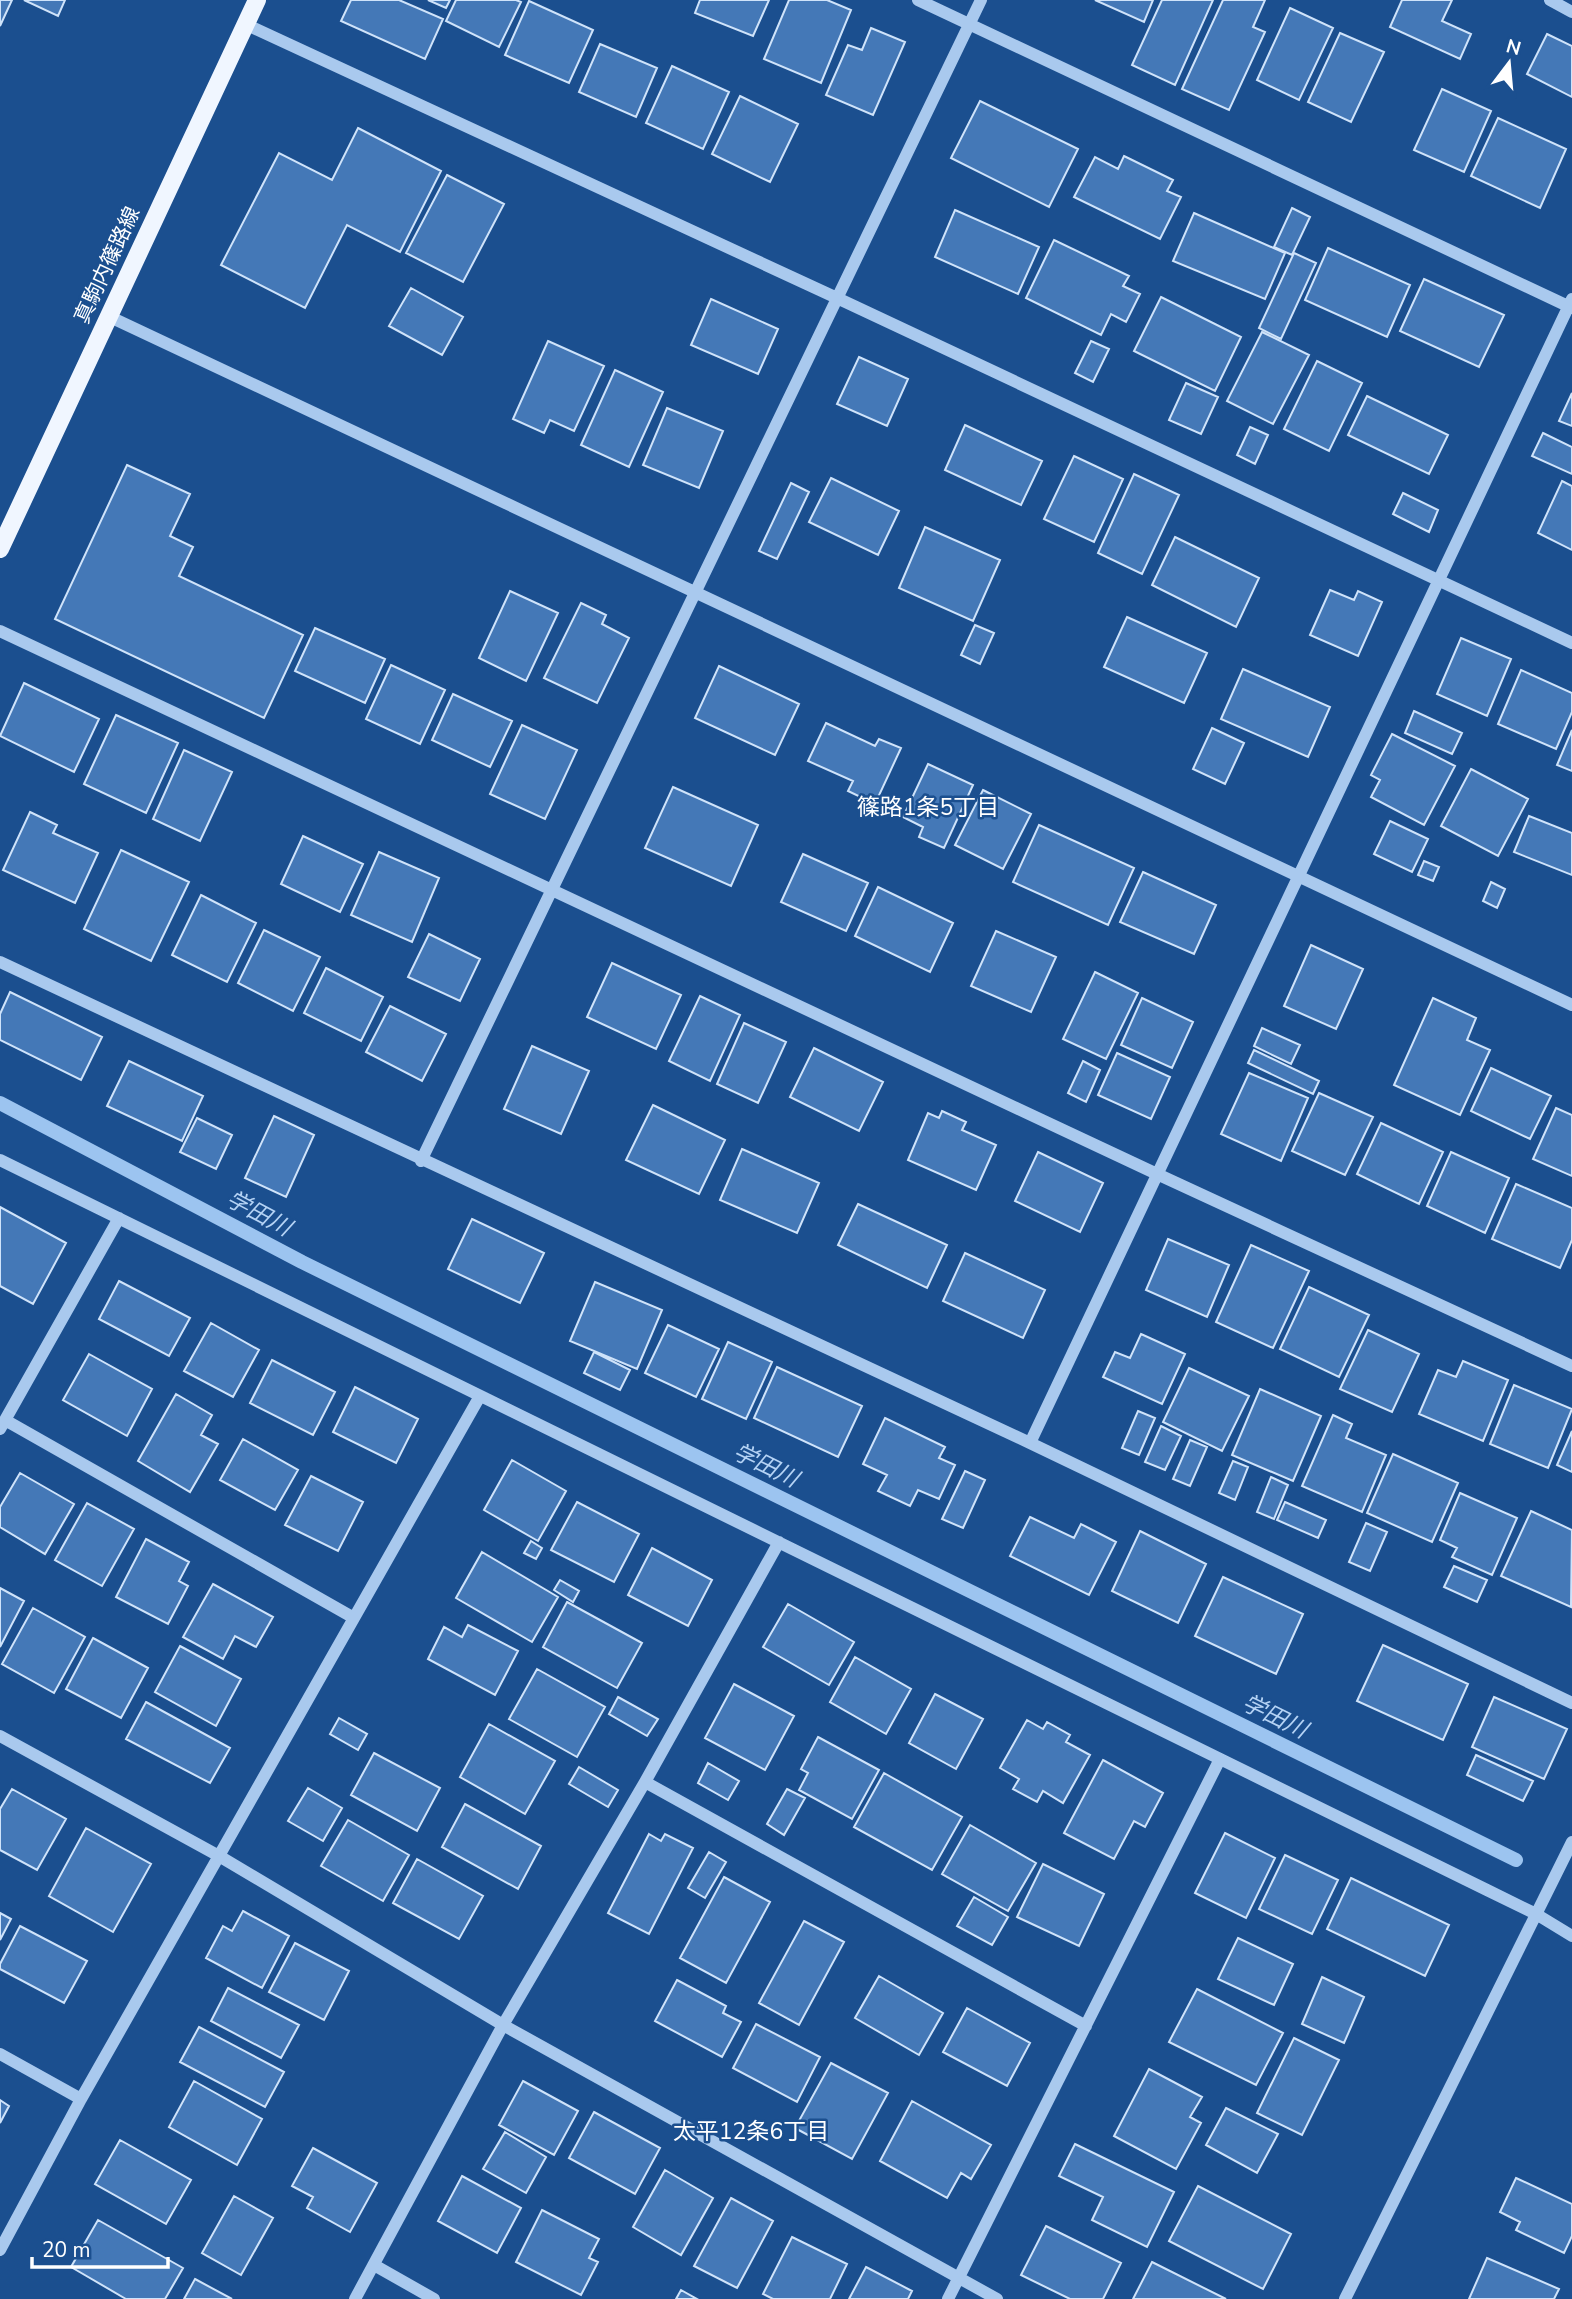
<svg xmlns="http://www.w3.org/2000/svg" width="1572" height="2299" font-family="'Nunito Sans','Noto Sans JP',sans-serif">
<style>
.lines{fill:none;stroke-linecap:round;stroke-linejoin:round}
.stream{stroke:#9cc4f0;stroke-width:14}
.building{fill:#4478b7;stroke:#cfe3fa;stroke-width:2}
.minor{stroke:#a9c9ee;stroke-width:12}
.major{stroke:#f0f6ff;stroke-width:18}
.labels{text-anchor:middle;stroke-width:5;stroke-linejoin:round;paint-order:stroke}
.street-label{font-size:21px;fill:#fff;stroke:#1b4f8f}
.neighbourhood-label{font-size:23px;fill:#fff;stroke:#1b4f8f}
.water-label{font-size:23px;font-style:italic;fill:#b5d3f5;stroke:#1b4f8f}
</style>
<rect width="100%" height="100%" fill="#1b4f8f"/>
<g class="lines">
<!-- stream -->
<path class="stream" d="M 0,1103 L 302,1262 L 1516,1860"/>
</g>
<!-- building -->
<path class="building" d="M 0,0 L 12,0 L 0,26 Z
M 24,0 L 65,0 L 58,16 Z
M 351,0 L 399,0 L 443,19 L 425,59 L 341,21 Z
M 428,0 L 450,0 L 446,8 Z
M 456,0 L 516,0 L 521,2 L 499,47 L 446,21 Z
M 700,0 L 769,0 L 753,36 L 695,13 Z
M 789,0 L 827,0 L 851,10 L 821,83 L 764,59 Z
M 1095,0 L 1153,0 L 1144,22 Z
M 1162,0 L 1213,0 L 1175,85 L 1132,65 Z
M 1223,0 L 1265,0 L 1253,27 L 1265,32 L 1229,110 L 1182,89 Z
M 1402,0 L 1452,0 L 1442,21 L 1471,34 L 1460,59 L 1390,27 Z
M 529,1 L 593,30 L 569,83 L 505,55 Z
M 1290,8 L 1333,28 L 1299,100 L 1257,80 Z
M 871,28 L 905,42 L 873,115 L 826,95 L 848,45 L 862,50 Z
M 1340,33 L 1384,52 L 1351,122 L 1308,102 Z
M 1547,34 L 1572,46 L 1572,97 L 1527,74 Z
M 600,44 L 657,68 L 636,117 L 579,92 Z
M 672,66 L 729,92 L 703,149 L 646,123 Z
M 1442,89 L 1491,111 L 1464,172 L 1414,150 Z
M 740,96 L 798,124 L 770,182 L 712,154 Z
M 980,101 L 1078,149 L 1049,207 L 951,158 Z
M 1498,118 L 1566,149 L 1540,208 L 1471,176 Z
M 358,128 L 441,171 L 400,252 L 347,225 L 305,308 L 221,265 L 279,153 L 332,180 Z
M 1124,156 L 1173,180 L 1167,191 L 1181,197 L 1160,239 L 1074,197 L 1095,157 L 1118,169 Z
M 447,175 L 504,204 L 463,282 L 406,253 Z
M 1292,208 L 1310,217 L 1292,255 L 1274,247 Z
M 955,210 L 1039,247 L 1018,294 L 935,257 Z
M 1194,213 L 1285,253 L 1265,299 L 1173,261 Z
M 1054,240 L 1129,276 L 1123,286 L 1140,294 L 1126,322 L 1111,314 L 1101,335 L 1026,298 Z
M 1328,248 L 1410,285 L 1387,337 L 1305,300 Z
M 1294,253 L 1316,263 L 1281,339 L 1259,328 Z
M 1424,279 L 1504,315 L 1479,367 L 1400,331 Z
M 411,288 L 463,317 L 442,355 L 389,326 Z
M 1161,297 L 1241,337 L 1215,391 L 1134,351 Z
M 711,299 L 778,329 L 758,374 L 691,345 Z
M 1262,332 L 1309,355 L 1273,424 L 1227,401 Z
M 548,341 L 604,366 L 574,431 L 550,420 L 544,433 L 513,419 Z
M 1091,341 L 1109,349 L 1093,382 L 1075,373 Z
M 859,357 L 908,379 L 887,426 L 837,404 Z
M 1317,361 L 1362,383 L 1329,451 L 1284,429 Z
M 615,370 L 663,392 L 629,467 L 581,445 Z
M 1186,383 L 1218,397 L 1201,434 L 1169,420 Z
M 1572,393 L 1572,426 L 1559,421 Z
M 1367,396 L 1448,435 L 1429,474 L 1348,435 Z
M 667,408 L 723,431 L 699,488 L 643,465 Z
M 965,425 L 1042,461 L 1021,505 L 945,470 Z
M 1250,427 L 1268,435 L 1255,464 L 1237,455 Z
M 1543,433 L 1572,447 L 1572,474 L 1532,456 Z
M 1074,456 L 1123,479 L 1094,542 L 1044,519 Z
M 127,465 L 190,494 L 170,536 L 193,547 L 179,576 L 303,635 L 264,718 L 55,619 Z
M 1134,474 L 1179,495 L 1142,574 L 1098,553 Z
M 831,478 L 899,511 L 878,555 L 809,522 Z
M 1562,481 L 1572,486 L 1572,550 L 1538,533 Z
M 791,483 L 809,492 L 777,559 L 759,551 Z
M 1403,493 L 1438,510 L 1429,532 L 1393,514 Z
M 925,527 L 1000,560 L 973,621 L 899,588 Z
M 1175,537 L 1259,578 L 1236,627 L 1152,585 Z
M 1330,590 L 1354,600 L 1358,591 L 1382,602 L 1358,656 L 1310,635 Z
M 510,591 L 558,613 L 526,681 L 479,658 Z
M 581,603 L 606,615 L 602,624 L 629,638 L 597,703 L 544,678 Z
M 1127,617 L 1207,653 L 1184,703 L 1104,667 Z
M 975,625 L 994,633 L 980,664 L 961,655 Z
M 315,628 L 385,659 L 365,703 L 295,671 Z
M 1461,638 L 1511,659 L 1487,716 L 1437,694 Z
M 391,665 L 445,690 L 420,744 L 366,719 Z
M 719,666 L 799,704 L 775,755 L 695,718 Z
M 1243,669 L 1330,707 L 1308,757 L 1221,719 Z
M 1521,670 L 1572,693 L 1572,712 L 1556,749 L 1498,724 Z
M 24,683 L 99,719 L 74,772 L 0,736 Z
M 453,694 L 512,721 L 490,767 L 432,740 Z
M 1414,711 L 1462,733 L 1452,754 L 1405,733 Z
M 116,715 L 178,743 L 146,813 L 84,784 Z
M 826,723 L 875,746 L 879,739 L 901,748 L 875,804 L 848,791 L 853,781 L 808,761 Z
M 522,725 L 577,750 L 545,819 L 490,794 Z
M 1212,728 L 1244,743 L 1225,784 L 1193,769 Z
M 1572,730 L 1572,771 L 1557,765 Z
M 1392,734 L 1455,766 L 1424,825 L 1371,797 L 1380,780 L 1371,775 Z
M 184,750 L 232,772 L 200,841 L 153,819 Z
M 928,764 L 973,785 L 944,848 L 919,837 L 923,827 L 903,817 Z
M 1471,769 L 1528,799 L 1498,856 L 1441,826 Z
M 673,787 L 758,825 L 731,886 L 645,848 Z
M 983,790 L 1031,814 L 1003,869 L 955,845 Z
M 30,812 L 57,825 L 53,833 L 98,853 L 75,903 L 3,870 Z
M 1529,816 L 1572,833 L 1572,875 L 1514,852 Z
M 1390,821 L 1428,839 L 1412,872 L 1374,854 Z
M 1039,825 L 1134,868 L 1108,925 L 1013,882 Z
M 303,836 L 363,864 L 340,912 L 281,884 Z
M 121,850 L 189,882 L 151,961 L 84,929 Z
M 379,852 L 439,878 L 412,942 L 351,915 Z
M 803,854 L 868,883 L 846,931 L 781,902 Z
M 1424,861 L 1439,867 L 1433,881 L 1418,875 Z
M 1143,872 L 1216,905 L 1194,954 L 1120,922 Z
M 1491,882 L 1505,889 L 1497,908 L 1483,901 Z
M 878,887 L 953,923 L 930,972 L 855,936 Z
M 201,895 L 256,923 L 227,982 L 172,955 Z
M 264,930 L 320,957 L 293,1011 L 238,983 Z
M 996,931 L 1056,957 L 1031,1012 L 971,986 Z
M 429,934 L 480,959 L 460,1001 L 408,977 Z
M 1311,945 L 1363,969 L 1336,1029 L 1284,1006 Z
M 612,963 L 681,995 L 656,1049 L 587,1017 Z
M 326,968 L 383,997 L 361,1041 L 304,1013 Z
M 1095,972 L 1138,993 L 1106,1059 L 1063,1039 Z
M 10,992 L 102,1037 L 81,1080 L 0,1040 L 0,1014 Z
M 700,996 L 740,1015 L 710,1081 L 669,1061 Z
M 1142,998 L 1193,1022 L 1172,1068 L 1121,1045 Z
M 1433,998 L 1476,1018 L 1467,1040 L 1490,1050 L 1460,1115 L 1394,1085 Z
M 390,1006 L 446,1034 L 422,1081 L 366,1052 Z
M 744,1023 L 786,1042 L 758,1103 L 717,1084 Z
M 1262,1028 L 1300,1045 L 1291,1064 L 1254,1046 Z
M 532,1046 L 589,1071 L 561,1134 L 504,1109 Z
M 814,1048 L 883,1082 L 859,1131 L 790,1097 Z
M 1254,1050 L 1319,1081 L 1313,1094 L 1248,1063 Z
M 1117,1053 L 1170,1077 L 1151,1119 L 1098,1095 Z
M 129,1061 L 203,1096 L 182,1141 L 107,1106 Z
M 1083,1061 L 1100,1070 L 1086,1102 L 1068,1093 Z
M 1491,1068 L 1551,1096 L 1530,1139 L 1471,1111 Z
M 1249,1073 L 1308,1098 L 1281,1161 L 1221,1134 Z
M 1319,1093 L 1373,1117 L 1345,1175 L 1292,1151 Z
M 653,1105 L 725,1140 L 699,1194 L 626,1160 Z
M 1556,1108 L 1572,1115 L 1572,1176 L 1533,1159 Z
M 942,1111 L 966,1122 L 962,1130 L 996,1145 L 976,1190 L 908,1160 L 928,1113 L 939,1118 Z
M 274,1116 L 314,1135 L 286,1197 L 245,1178 Z
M 197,1118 L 232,1135 L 216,1169 L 180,1152 Z
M 1381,1123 L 1443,1152 L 1419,1204 L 1357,1174 Z
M 742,1149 L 819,1183 L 797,1233 L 720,1200 Z
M 1038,1152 L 1103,1183 L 1080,1232 L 1015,1201 Z
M 1451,1152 L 1509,1178 L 1485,1233 L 1427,1206 Z
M 1516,1184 L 1572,1208 L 1572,1240 L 1560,1268 L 1492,1239 Z
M 858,1204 L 947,1245 L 927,1288 L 838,1245 Z
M 0,1207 L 66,1243 L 33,1304 L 0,1286 Z
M 472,1219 L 544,1253 L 520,1303 L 448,1269 Z
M 1168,1239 L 1229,1265 L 1207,1317 L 1146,1290 Z
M 1251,1245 L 1309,1271 L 1273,1348 L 1216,1322 Z
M 965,1253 L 1045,1290 L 1023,1338 L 943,1301 Z
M 119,1281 L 190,1318 L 169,1356 L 99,1319 Z
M 595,1282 L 662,1310 L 637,1369 L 570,1341 Z
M 1309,1287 L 1369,1315 L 1339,1377 L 1280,1349 Z
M 211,1323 L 259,1350 L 233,1397 L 184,1371 Z
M 668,1325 L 719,1349 L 696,1397 L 645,1373 Z
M 1368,1330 L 1419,1354 L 1392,1412 L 1340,1389 Z
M 1141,1334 L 1185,1354 L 1162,1404 L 1103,1377 L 1115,1352 L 1130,1358 Z
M 728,1342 L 772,1362 L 746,1419 L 702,1399 Z
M 594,1352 L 630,1370 L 620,1390 L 584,1373 Z
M 89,1354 L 152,1389 L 127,1436 L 63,1400 Z
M 272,1360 L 335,1392 L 313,1435 L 250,1403 Z
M 1463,1361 L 1508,1380 L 1483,1441 L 1419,1414 L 1438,1370 L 1456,1377 Z
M 777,1367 L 862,1406 L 838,1457 L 754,1418 Z
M 1189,1368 L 1249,1396 L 1222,1451 L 1163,1422 Z
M 1514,1385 L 1572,1409 L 1548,1468 L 1490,1444 Z
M 355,1387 L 418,1419 L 396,1463 L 333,1432 Z
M 1260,1389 L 1321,1416 L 1293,1481 L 1232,1455 Z
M 176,1394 L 212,1415 L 201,1435 L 218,1444 L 190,1492 L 138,1461 Z
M 1138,1411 L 1155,1418 L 1139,1455 L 1122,1448 Z
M 1333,1415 L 1352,1424 L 1346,1438 L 1386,1455 L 1362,1512 L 1302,1486 Z
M 885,1418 L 945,1447 L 939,1458 L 955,1465 L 939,1499 L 918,1490 L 910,1506 L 878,1491 L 887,1475 L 863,1464 Z
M 1161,1426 L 1181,1436 L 1165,1470 L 1145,1462 Z
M 1572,1431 L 1572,1472 L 1557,1465 Z
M 243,1439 L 298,1470 L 275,1510 L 220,1480 Z
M 1190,1440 L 1207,1447 L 1190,1486 L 1173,1479 Z
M 1393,1454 L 1458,1483 L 1432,1542 L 1367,1513 Z
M 512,1460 L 566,1491 L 538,1541 L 484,1510 Z
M 1233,1461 L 1248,1467 L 1235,1500 L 1219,1493 Z
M 965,1471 L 985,1480 L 963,1528 L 942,1519 Z
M 20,1473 L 74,1504 L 45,1554 L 0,1527 L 0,1507 Z
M 311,1476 L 363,1502 L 338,1551 L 285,1525 Z
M 1271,1477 L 1288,1485 L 1274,1519 L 1257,1512 Z
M 1460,1493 L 1517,1518 L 1492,1575 L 1452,1557 L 1457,1548 L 1440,1540 Z
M 577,1502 L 639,1534 L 614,1582 L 551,1550 Z
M 1285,1502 L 1326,1520 L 1318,1538 L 1277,1520 Z
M 87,1503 L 134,1529 L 102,1586 L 55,1560 Z
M 1531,1511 L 1572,1530 L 1571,1607 L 1501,1576 Z
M 1030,1517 L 1074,1538 L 1081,1524 L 1116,1542 L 1089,1595 L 1010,1556 Z
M 1366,1523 L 1387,1532 L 1370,1571 L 1349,1562 Z
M 1140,1531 L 1206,1564 L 1178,1623 L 1112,1591 Z
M 146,1539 L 189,1562 L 179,1581 L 188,1586 L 168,1624 L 116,1597 Z
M 531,1541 L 542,1548 L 536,1559 L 524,1553 Z
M 652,1548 L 712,1580 L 688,1626 L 628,1595 Z
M 482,1552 L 558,1597 L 532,1642 L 456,1598 Z
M 1454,1566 L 1487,1580 L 1477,1602 L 1444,1587 Z
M 1223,1577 L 1303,1614 L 1276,1674 L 1195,1636 Z
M 560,1580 L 579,1591 L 573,1602 L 554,1590 Z
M 213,1584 L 273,1617 L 256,1647 L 235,1636 L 223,1659 L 183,1637 Z
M 0,1588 L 24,1601 L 0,1647 Z
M 567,1602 L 642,1643 L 617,1688 L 543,1647 Z
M 788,1604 L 854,1642 L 829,1685 L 763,1647 Z
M 33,1608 L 85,1637 L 54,1693 L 2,1664 Z
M 468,1625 L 518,1651 L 495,1695 L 428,1659 L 444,1627 L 462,1637 Z
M 93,1638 L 148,1668 L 121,1718 L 66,1689 Z
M 1383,1645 L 1468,1684 L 1443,1740 L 1357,1701 Z
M 180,1646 L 241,1679 L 216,1726 L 155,1692 Z
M 855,1657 L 911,1689 L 886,1734 L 830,1702 Z
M 537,1669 L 605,1707 L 577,1757 L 509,1719 Z
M 734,1684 L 794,1716 L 765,1770 L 705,1738 Z
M 935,1694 L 983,1719 L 956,1769 L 909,1743 Z
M 618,1697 L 658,1719 L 647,1736 L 609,1714 Z
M 1494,1697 L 1567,1729 L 1544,1779 L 1472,1747 Z
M 146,1702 L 230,1748 L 210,1783 L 126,1739 Z
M 339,1718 L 367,1734 L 358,1750 L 330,1734 Z
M 1027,1720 L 1043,1729 L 1047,1722 L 1070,1735 L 1066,1742 L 1090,1755 L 1063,1803 L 1043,1791 L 1037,1802 L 1013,1789 L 1019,1779 L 1000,1768 Z
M 489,1724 L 555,1761 L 525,1814 L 460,1777 Z
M 818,1737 L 879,1770 L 852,1819 L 799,1790 L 808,1773 L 801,1769 Z
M 374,1753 L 440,1788 L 417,1831 L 351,1795 Z
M 1476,1755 L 1533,1781 L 1523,1801 L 1467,1775 Z
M 1103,1760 L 1163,1793 L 1145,1827 L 1134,1821 L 1114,1859 L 1064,1833 Z
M 708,1763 L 739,1781 L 728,1800 L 698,1783 Z
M 579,1767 L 618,1790 L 608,1807 L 569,1784 Z
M 884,1773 L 962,1817 L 932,1870 L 854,1827 Z
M 308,1788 L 342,1808 L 323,1841 L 288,1821 Z
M 12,1789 L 66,1819 L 37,1870 L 0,1850 L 0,1809 Z
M 787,1789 L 805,1798 L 784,1835 L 767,1824 Z
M 465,1804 L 541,1846 L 518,1889 L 442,1847 Z
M 348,1820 L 409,1855 L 383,1901 L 321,1866 Z
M 970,1825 L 1036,1863 L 1008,1911 L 942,1874 Z
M 86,1828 L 151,1864 L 113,1932 L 49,1896 Z
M 1225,1833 L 1275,1858 L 1246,1918 L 1195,1893 Z
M 649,1834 L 661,1841 L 665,1834 L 693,1848 L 649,1934 L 608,1913 Z
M 709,1852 L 726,1862 L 705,1898 L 688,1888 Z
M 1285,1855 L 1338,1880 L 1312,1934 L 1259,1909 Z
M 417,1859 L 483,1896 L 459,1939 L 393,1903 Z
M 1043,1864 L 1104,1894 L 1079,1946 L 1017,1917 Z
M 724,1877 L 770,1902 L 726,1983 L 680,1958 Z
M 1351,1878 L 1449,1925 L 1425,1976 L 1327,1929 Z
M 974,1897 L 1008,1917 L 992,1945 L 957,1926 Z
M 243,1911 L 289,1936 L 262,1988 L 206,1958 L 223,1926 L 232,1931 Z
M 0,1913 L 11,1919 L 0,1940 Z
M 804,1921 L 844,1942 L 799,2025 L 759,2003 Z
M 20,1926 L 87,1961 L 64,2003 L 0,1969 L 0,1964 Z
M 1238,1938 L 1293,1964 L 1274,2005 L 1218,1979 Z
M 295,1943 L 349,1971 L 324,2020 L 269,1992 Z
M 879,1976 L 943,2013 L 919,2055 L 855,2018 Z
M 1322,1977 L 1364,1997 L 1344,2043 L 1302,2024 Z
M 677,1980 L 726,2006 L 723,2013 L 741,2022 L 722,2057 L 655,2021 Z
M 228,1988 L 299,2025 L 281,2058 L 211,2021 Z
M 1197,1989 L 1283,2033 L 1256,2085 L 1169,2042 Z
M 967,2008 L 1030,2043 L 1007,2086 L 943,2052 Z
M 756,2024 L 820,2057 L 797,2102 L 733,2068 Z
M 199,2027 L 284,2072 L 265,2107 L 180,2062 Z
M 1294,2038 L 1339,2060 L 1302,2135 L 1257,2113 Z
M 831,2063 L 888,2093 L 852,2159 L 795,2128 Z
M 1149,2069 L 1202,2097 L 1190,2117 L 1201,2123 L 1176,2169 L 1114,2136 Z
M 194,2081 L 262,2119 L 237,2165 L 169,2127 Z
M 523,2081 L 578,2111 L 554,2155 L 499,2125 Z
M 0,2100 L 9,2106 L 0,2123 Z
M 912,2101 L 991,2145 L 971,2179 L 961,2173 L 947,2198 L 880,2161 Z
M 1226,2108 L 1278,2134 L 1257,2173 L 1206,2145 Z
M 594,2112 L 660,2148 L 635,2194 L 569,2158 Z
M 505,2132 L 546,2157 L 526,2193 L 483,2169 Z
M 120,2140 L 191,2180 L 166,2224 L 95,2184 Z
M 1075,2144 L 1174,2192 L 1147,2247 L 1092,2220 L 1103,2197 L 1059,2176 Z
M 313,2148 L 377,2183 L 350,2232 L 307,2208 L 313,2197 L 292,2186 Z
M 665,2170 L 713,2198 L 681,2255 L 633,2227 Z
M 462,2176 L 521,2208 L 497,2253 L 438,2221 Z
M 1516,2178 L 1572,2204 L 1572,2236 L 1564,2253 L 1516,2230 L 1520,2222 L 1500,2212 Z
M 1198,2186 L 1291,2234 L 1263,2289 L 1169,2241 Z
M 234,2196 L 273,2218 L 241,2275 L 202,2253 Z
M 731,2198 L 773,2221 L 737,2288 L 694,2266 Z
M 542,2210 L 599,2239 L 589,2258 L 598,2262 L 581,2295 L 516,2262 Z
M 98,2220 L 183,2268 L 165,2299 L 126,2299 L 71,2267 Z
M 1046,2226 L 1121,2263 L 1103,2299 L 1070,2299 L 1021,2275 Z
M 792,2237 L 847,2264 L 830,2299 L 773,2299 L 763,2294 Z
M 1487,2258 L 1559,2289 L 1554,2299 L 1469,2299 Z
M 1152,2262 L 1226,2299 L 1133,2299 Z
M 866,2267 L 912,2291 L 908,2299 L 849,2299 Z
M 195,2279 L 232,2299 L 184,2299 Z
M 681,2290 L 697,2299 L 676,2299 Z"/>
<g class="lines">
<!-- minor -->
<path class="minor" d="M 918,0 L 1572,308
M 1550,0 L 1572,12
M 245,24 L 837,298 L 1572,643
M 108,316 L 1572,1005
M 0,631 L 1157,1174 L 1572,1366
M 0,962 L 1030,1443 L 1572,1703
M 0,1160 L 1487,1890 L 1536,1914 L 1572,1936
M 421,1161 L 981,0
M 5,1420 L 354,1618
M 0,1429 L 119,1218
M 1030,1443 L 1572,299
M 0,1736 L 219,1856 L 503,2025 L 997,2299
M 645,1782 L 1086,2026
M 0,2054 L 81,2099
M 0,2250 L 81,2099 L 480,1396
M 374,2265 L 434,2299
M 355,2299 L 503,2025 L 645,1782 L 779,1542
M 948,2299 L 1220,1759
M 1345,2299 L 1572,1842"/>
<!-- major -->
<path class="major" d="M 0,549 L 257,0"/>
</g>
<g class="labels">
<!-- street labels -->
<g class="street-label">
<text transform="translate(107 265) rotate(-65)" y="7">真駒内篠路線</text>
</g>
<!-- neighbourhood labels -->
<g class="neighbourhood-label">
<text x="928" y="815">篠路1条5丁目</text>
<text x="751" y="2139">太平12条6丁目</text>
</g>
<!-- water labels -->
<g class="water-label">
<text transform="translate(259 1213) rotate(28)" y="8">学田川</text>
<text transform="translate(766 1465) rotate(26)" y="8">学田川</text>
<text transform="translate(1275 1716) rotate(26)" y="8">学田川</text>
</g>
</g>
<!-- north arrow -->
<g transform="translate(1509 63) rotate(16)" stroke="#1b4f8f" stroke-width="5" paint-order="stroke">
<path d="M0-5L12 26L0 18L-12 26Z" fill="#ffffff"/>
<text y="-10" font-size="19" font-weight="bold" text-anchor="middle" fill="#ffffff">N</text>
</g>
<!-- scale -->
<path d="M32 2257v10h136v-10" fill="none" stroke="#ffffff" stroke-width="3.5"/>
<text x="42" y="2257" font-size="21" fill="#ffffff" stroke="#1b4f8f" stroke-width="5" paint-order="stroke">20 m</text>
</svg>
